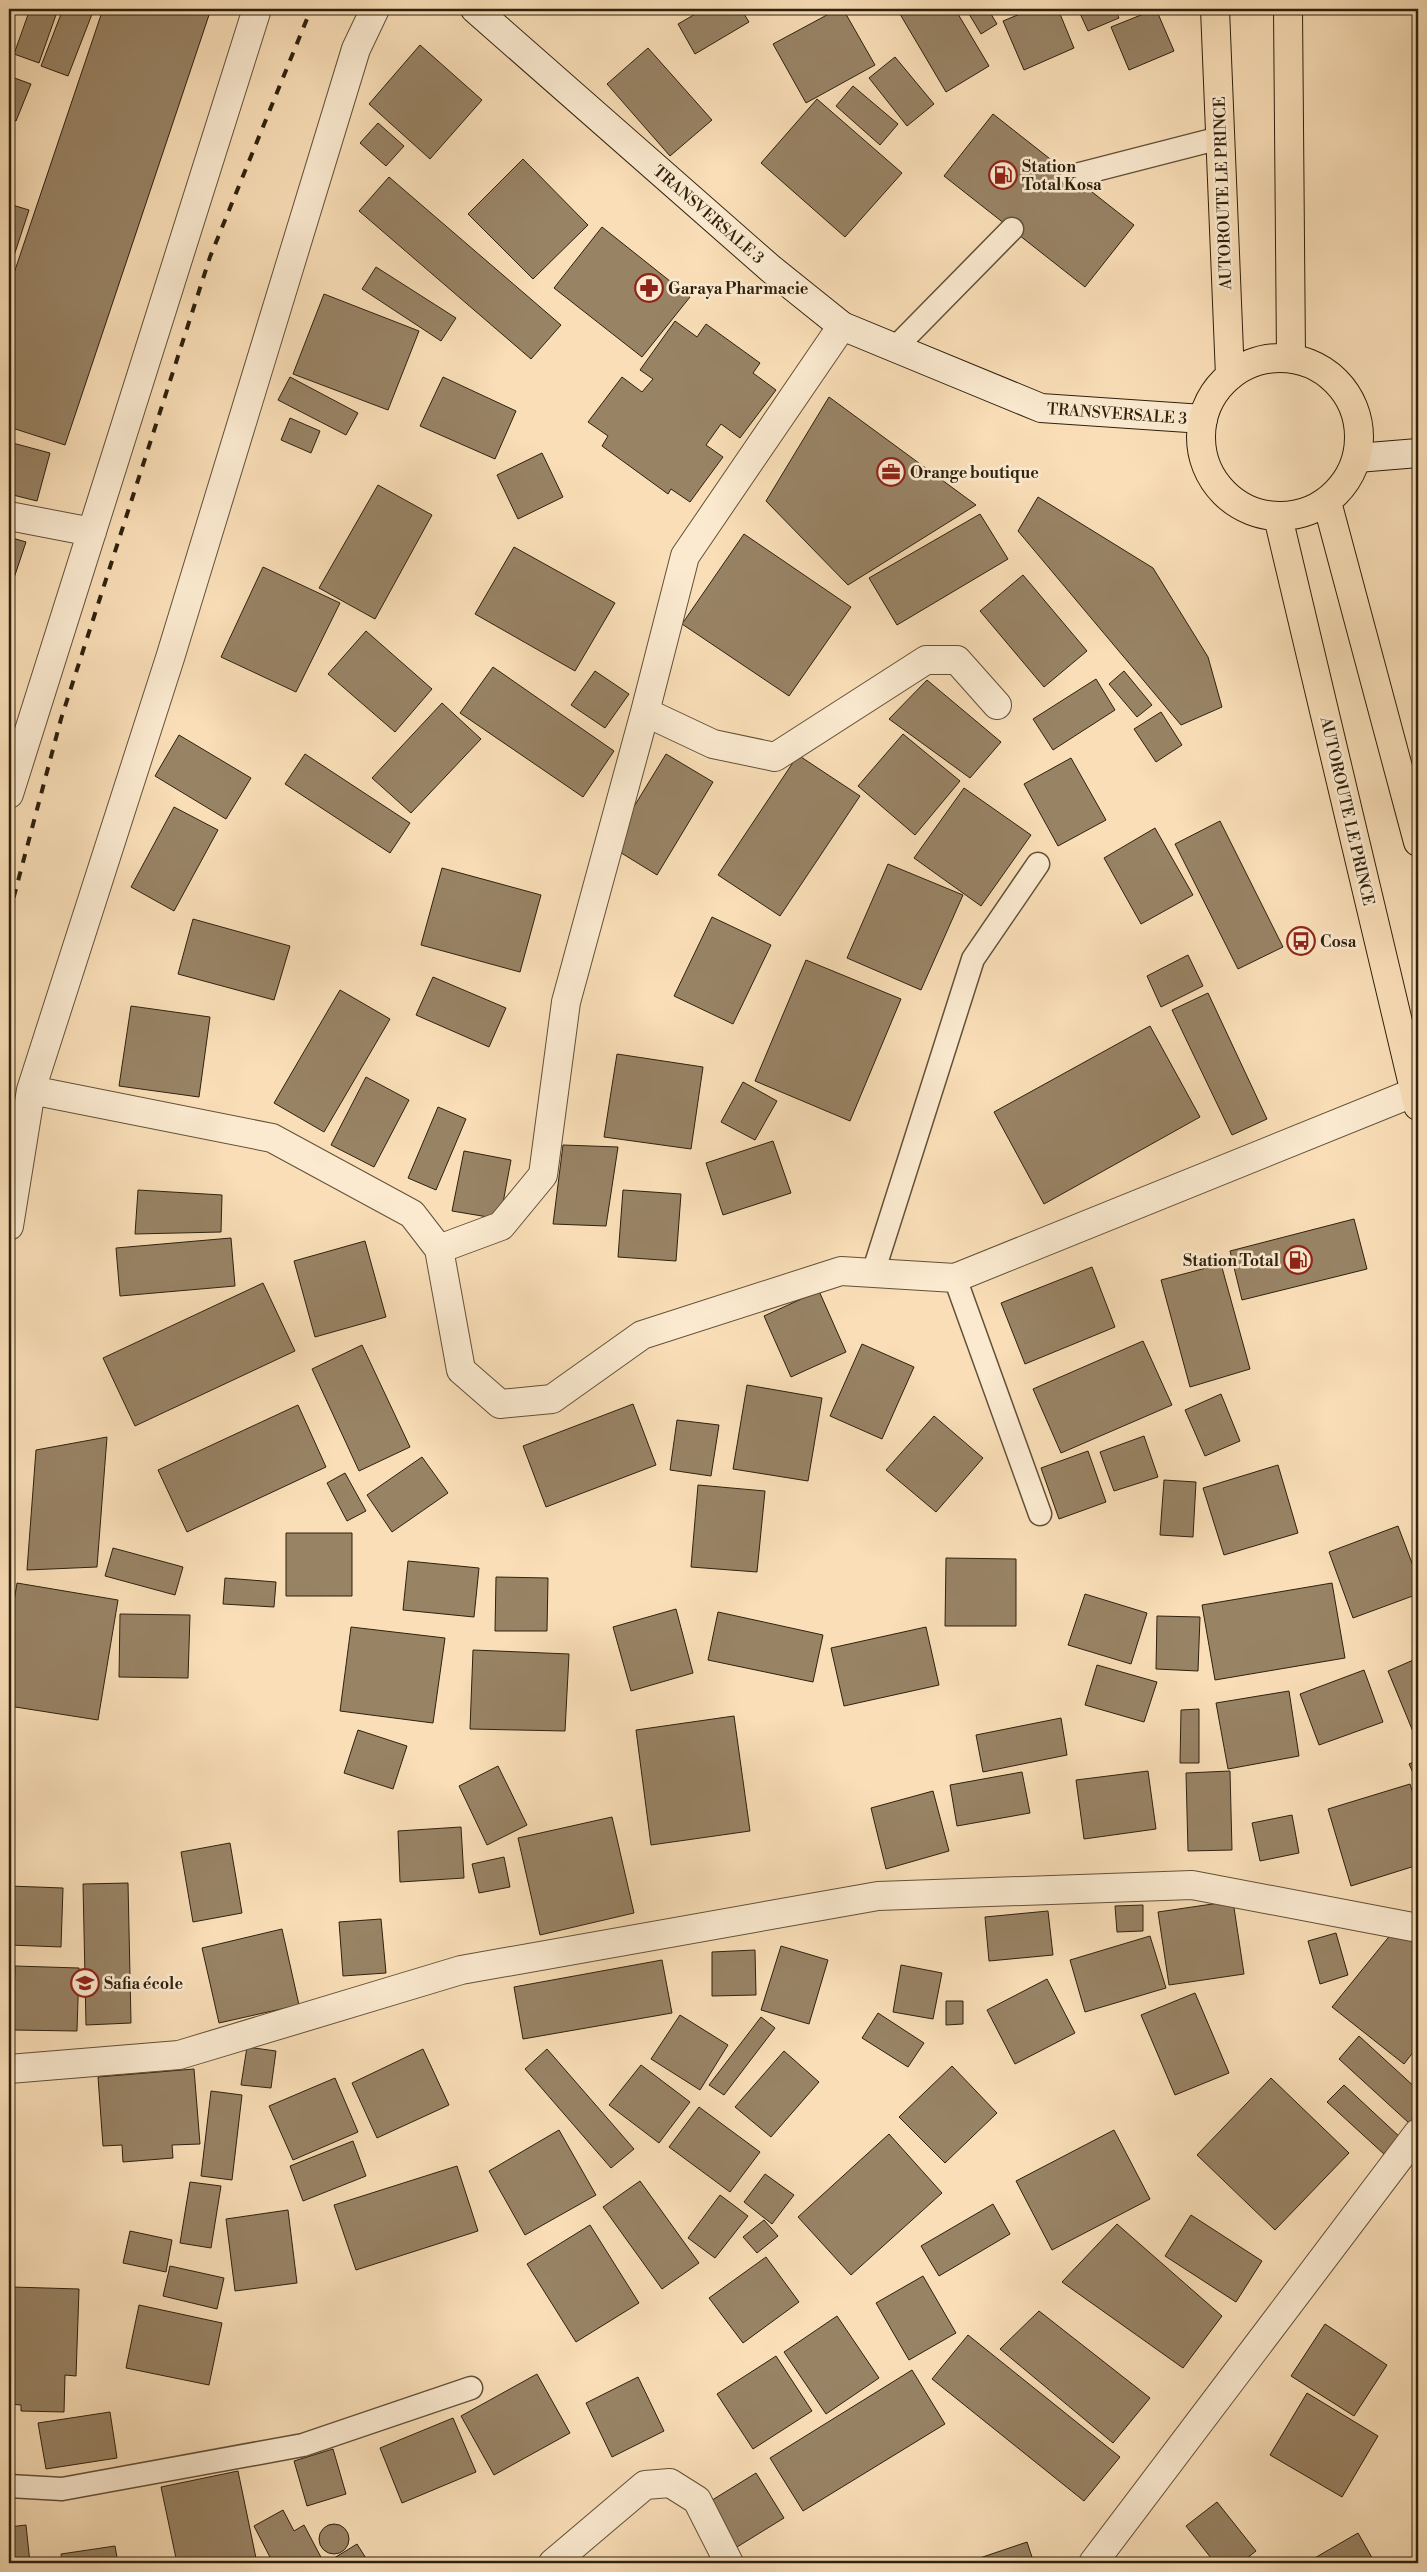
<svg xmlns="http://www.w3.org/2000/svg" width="1427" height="2572" font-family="'Libre Bodoni',serif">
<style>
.building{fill:#988365;stroke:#2f210d}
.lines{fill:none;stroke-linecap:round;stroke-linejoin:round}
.lane-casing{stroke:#625038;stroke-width:25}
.street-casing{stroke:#625038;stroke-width:30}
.secondary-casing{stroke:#2f210d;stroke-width:30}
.primary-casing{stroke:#2f210d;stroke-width:30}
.lane{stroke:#fbead0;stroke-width:22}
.street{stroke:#fbead0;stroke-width:28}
.secondary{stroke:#fbead0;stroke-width:28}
.primary{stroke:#f9deb7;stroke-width:28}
.rail{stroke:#2f210d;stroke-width:4;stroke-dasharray:9 9;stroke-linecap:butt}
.labels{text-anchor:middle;stroke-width:5;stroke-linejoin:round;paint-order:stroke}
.poi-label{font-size:16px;font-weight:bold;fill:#2f210d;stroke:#fbead0;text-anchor:start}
.street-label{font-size:16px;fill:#2f210d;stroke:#fbead0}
</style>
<rect width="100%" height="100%" fill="#f9deb7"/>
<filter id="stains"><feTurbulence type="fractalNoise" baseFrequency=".004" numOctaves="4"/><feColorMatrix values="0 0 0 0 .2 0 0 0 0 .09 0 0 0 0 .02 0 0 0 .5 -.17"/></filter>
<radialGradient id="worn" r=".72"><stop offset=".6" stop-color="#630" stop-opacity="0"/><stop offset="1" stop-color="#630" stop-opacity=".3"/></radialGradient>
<!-- building -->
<path class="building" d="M 30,9 L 58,9 L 39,63 L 14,54 Z
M 63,9 L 94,9 L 68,76 L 41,66 Z
M 103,9 L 211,9 L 65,445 L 9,427 L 9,288 Z
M 704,9 L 741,9 L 749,22 L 695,54 L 678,24 Z
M 838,9 L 843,9 L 875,65 L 806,103 L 773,44 Z
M 897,9 L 955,9 L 989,66 L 946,92 Z
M 966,9 L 988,9 L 997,24 L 981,34 Z
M 1032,9 L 1058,9 L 1074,48 L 1024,70 L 1003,21 Z
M 1078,9 L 1115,9 L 1119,18 L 1088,31 Z
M 1156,9 L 1174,51 L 1129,70 L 1111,27 Z
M 420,45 L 482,100 L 430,159 L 369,104 Z
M 648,48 L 712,120 L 670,156 L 607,84 Z
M 895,57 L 934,104 L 907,126 L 869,78 Z
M 9,76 L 31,84 L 16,121 L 9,118 Z
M 853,86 L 898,124 L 880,145 L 836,106 Z
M 817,99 L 902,173 L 845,237 L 761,163 Z
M 993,114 L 1134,225 L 1085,287 L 944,176 Z
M 378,123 L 404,146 L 386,166 L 360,143 Z
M 523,159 L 588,225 L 533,279 L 468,214 Z
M 389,177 L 561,325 L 531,359 L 359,211 Z
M 9,204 L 29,210 L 9,271 Z
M 602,227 L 690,297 L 642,357 L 554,288 Z
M 376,267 L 456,318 L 441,341 L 362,289 Z
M 324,294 L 419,331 L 388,410 L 293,374 Z
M 675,321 L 697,337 L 706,324 L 760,363 L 753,373 L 776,390 L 740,438 L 721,424 L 706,445 L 723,457 L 690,502 L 671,489 L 668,494 L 602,446 L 608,436 L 588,422 L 622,377 L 642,392 L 653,379 L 640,370 Z
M 290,377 L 358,413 L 346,435 L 278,400 Z
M 443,377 L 516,411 L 495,459 L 420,426 Z
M 829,397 L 976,505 L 848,585 L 766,501 Z
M 290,418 L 320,431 L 311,453 L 281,440 Z
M 9,442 L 50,453 L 37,501 L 9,494 Z
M 542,453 L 563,497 L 518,519 L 497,475 Z
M 378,485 L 432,515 L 375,619 L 319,588 Z
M 1038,497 L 1153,568 L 1208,657 L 1222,707 L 1181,725 L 1018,531 Z
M 980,514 L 1008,559 L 897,625 L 869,578 Z
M 744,534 L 851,607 L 789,696 L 682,624 Z
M 9,537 L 26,542 L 11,587 L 9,586 Z
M 514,547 L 615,603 L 575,671 L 475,614 Z
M 263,567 L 340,603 L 296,692 L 221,657 Z
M 1023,575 L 1087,651 L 1044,687 L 980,611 Z
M 366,631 L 432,689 L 395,732 L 328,674 Z
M 493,667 L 614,751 L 583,797 L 460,713 Z
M 595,671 L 629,694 L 605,728 L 571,705 Z
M 1124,671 L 1152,705 L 1137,717 L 1109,684 Z
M 1096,679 L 1115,710 L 1053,750 L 1033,719 Z
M 927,680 L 1001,742 L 970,778 L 889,719 Z
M 442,703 L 481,739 L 411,813 L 372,778 Z
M 1161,712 L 1182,745 L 1156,762 L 1134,729 Z
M 903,734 L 960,781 L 915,835 L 858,786 Z
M 179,735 L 251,778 L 226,819 L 155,776 Z
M 305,754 L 410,823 L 390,853 L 285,784 Z
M 666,754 L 713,782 L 657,875 L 610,846 Z
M 798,755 L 860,796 L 780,916 L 718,875 Z
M 1071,758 L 1106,820 L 1058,846 L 1024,784 Z
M 964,788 L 1031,835 L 981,906 L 914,858 Z
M 174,807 L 218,830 L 174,911 L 131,887 Z
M 1220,821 L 1283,947 L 1238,969 L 1175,844 Z
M 1155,828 L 1193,895 L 1141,924 L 1104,858 Z
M 888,864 L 963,895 L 921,990 L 847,958 Z
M 442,868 L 541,895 L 520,972 L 421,945 Z
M 712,917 L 771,945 L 733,1024 L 674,996 Z
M 193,919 L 290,946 L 274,1000 L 178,974 Z
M 1188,955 L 1203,986 L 1161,1007 L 1147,976 Z
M 806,960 L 901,999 L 850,1121 L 755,1081 Z
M 433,977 L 506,1008 L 489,1047 L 416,1015 Z
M 340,990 L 390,1019 L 324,1132 L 274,1103 Z
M 1208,993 L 1267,1119 L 1232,1135 L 1172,1010 Z
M 131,1006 L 210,1017 L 199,1097 L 119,1086 Z
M 1150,1026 L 1200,1117 L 1044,1204 L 994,1112 Z
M 617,1054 L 703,1067 L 691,1149 L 604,1137 Z
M 366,1077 L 409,1100 L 374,1167 L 331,1145 Z
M 743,1082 L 777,1101 L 755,1140 L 721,1122 Z
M 438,1107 L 466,1119 L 436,1190 L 408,1178 Z
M 773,1141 L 791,1193 L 723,1215 L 706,1163 Z
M 563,1145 L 618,1147 L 606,1226 L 553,1224 Z
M 464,1151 L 511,1160 L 500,1219 L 452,1211 Z
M 138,1190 L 222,1195 L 221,1232 L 135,1234 Z
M 623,1190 L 681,1194 L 676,1261 L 618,1257 Z
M 1354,1219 L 1367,1269 L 1242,1300 L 1230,1251 Z
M 231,1238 L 235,1286 L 120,1296 L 116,1248 Z
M 365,1241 L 386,1317 L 315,1337 L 294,1261 Z
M 1221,1264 L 1250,1369 L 1190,1387 L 1161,1280 Z
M 1092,1267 L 1115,1327 L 1025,1364 L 1001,1303 Z
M 263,1283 L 295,1351 L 135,1426 L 103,1358 Z
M 819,1291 L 846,1352 L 791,1377 L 764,1316 Z
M 1143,1341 L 1172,1405 L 1061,1453 L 1033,1389 Z
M 862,1344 L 914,1367 L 882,1439 L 830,1416 Z
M 362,1345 L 410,1447 L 359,1471 L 312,1369 Z
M 747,1385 L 822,1398 L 808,1481 L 733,1469 Z
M 1221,1394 L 1240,1441 L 1205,1456 L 1185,1410 Z
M 633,1404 L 656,1465 L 546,1507 L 523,1446 Z
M 298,1405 L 326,1467 L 187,1532 L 158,1470 Z
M 934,1416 L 983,1458 L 936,1512 L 886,1470 Z
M 677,1420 L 719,1425 L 711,1476 L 670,1470 Z
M 1144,1436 L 1158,1477 L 1114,1491 L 1100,1452 Z
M 107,1437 L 97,1567 L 27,1570 L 36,1450 Z
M 1088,1451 L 1106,1502 L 1059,1519 L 1041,1468 Z
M 422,1457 L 448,1493 L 392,1532 L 367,1495 Z
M 1278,1465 L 1298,1533 L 1224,1555 L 1203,1488 Z
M 345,1473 L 366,1511 L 347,1521 L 327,1483 Z
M 1164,1480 L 1196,1482 L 1193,1537 L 1160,1535 Z
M 698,1485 L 765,1491 L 757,1572 L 691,1567 Z
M 1398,1526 L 1418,1579 L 1418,1594 L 1353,1618 L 1329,1552 Z
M 286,1533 L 352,1533 L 352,1596 L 286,1596 Z
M 113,1548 L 183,1567 L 175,1595 L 105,1576 Z
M 946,1558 L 1016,1559 L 1016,1626 L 945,1626 Z
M 408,1561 L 479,1568 L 474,1617 L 403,1610 Z
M 496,1577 L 548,1578 L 547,1631 L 495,1631 Z
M 225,1578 L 276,1582 L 274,1607 L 223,1604 Z
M 17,1583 L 118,1600 L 98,1720 L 9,1706 L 9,1633 Z
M 1332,1583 L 1345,1658 L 1215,1680 L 1202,1605 Z
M 1085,1594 L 1147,1613 L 1131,1664 L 1068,1645 Z
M 676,1609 L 693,1673 L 631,1691 L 613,1627 Z
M 718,1612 L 823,1635 L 813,1682 L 708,1660 Z
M 120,1614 L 190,1615 L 188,1678 L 119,1677 Z
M 1157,1616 L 1200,1617 L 1198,1671 L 1156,1669 Z
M 351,1627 L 445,1638 L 433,1723 L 340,1711 Z
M 926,1627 L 939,1685 L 844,1706 L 831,1648 Z
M 473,1650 L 569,1654 L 565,1731 L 470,1729 Z
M 1418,1658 L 1418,1732 L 1414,1734 L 1388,1671 Z
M 1097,1665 L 1157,1682 L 1144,1722 L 1085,1705 Z
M 1364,1670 L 1383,1722 L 1319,1745 L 1300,1694 Z
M 1289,1691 L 1299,1756 L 1228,1769 L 1216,1703 Z
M 1199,1709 L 1199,1763 L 1180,1763 L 1181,1710 Z
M 734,1716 L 750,1831 L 651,1845 L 636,1730 Z
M 1061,1718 L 1067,1755 L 983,1772 L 976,1735 Z
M 358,1730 L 407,1746 L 393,1789 L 344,1773 Z
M 1418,1760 L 1418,1784 L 1409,1764 Z
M 498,1766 L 527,1825 L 487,1845 L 459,1786 Z
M 1148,1771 L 1156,1829 L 1084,1839 L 1076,1780 Z
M 1230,1771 L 1232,1850 L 1188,1851 L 1186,1773 Z
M 1022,1772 L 1030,1813 L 957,1826 L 950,1785 Z
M 1410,1784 L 1418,1810 L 1418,1865 L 1351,1886 L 1328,1809 Z
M 933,1791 L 949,1851 L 886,1869 L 871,1808 Z
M 1292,1815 L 1299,1853 L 1260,1861 L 1252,1823 Z
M 612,1817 L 634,1913 L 540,1935 L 518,1838 Z
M 461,1827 L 464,1878 L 400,1882 L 398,1831 Z
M 230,1843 L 242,1913 L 193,1922 L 181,1852 Z
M 504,1857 L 510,1887 L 479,1893 L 472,1864 Z
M 128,1883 L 131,2023 L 86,2025 L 83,1884 Z
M 9,1886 L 63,1888 L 61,1947 L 9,1945 Z
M 1233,1901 L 1244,1974 L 1169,1985 L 1158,1912 Z
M 1143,1905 L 1143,1931 L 1117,1932 L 1115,1906 Z
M 1048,1911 L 1053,1955 L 989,1961 L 985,1917 Z
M 381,1919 L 386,1973 L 343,1976 L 339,1922 Z
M 1396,1928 L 1418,1946 L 1418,2046 L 1404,2064 L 1332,2007 Z
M 282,1929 L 299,2005 L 219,2023 L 202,1948 Z
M 1336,1933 L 1348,1975 L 1320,1984 L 1308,1941 Z
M 1150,1936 L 1166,1988 L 1085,2012 L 1070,1960 Z
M 781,1946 L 828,1960 L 809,2024 L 761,2010 Z
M 755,1950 L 756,1995 L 712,1996 L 712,1952 Z
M 662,1960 L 672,2013 L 523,2039 L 514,1987 Z
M 901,1965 L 942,1973 L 933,2019 L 893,2012 Z
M 15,1966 L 79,1968 L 77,2031 L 13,2030 Z
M 1047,1979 L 1075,2033 L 1015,2064 L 987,2010 Z
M 1195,1993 L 1229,2073 L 1175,2095 L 1141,2015 Z
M 946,2001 L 963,2001 L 963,2024 L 946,2025 Z
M 878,2013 L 924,2043 L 908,2067 L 862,2038 Z
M 680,2015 L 728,2045 L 700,2090 L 651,2059 Z
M 761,2017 L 775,2028 L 724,2095 L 709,2085 Z
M 1359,2036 L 1418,2090 L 1418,2113 L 1409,2123 L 1339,2059 Z
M 247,2047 L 276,2051 L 271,2088 L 241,2085 Z
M 423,2049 L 449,2105 L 377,2138 L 352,2083 Z
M 547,2049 L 634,2149 L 611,2168 L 525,2069 Z
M 784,2051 L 819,2082 L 771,2137 L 735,2107 Z
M 641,2065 L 690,2102 L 659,2143 L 609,2105 Z
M 952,2066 L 997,2113 L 945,2163 L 899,2117 Z
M 194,2069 L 200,2144 L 172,2145 L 173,2158 L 123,2162 L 122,2145 L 103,2146 L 98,2077 Z
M 335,2078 L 358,2132 L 293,2160 L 269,2106 Z
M 1271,2078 L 1349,2153 L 1275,2230 L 1197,2155 Z
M 1344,2085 L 1401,2138 L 1385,2155 L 1327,2102 Z
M 211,2091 L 242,2095 L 232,2180 L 201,2176 Z
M 699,2107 L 760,2152 L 730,2192 L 669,2147 Z
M 559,2130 L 596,2195 L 525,2235 L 489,2171 Z
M 1114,2130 L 1150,2199 L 1052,2250 L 1016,2181 Z
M 889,2134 L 942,2193 L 851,2275 L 798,2217 Z
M 353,2141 L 366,2176 L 303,2201 L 290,2166 Z
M 457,2166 L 478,2231 L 356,2270 L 334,2205 Z
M 765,2174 L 794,2195 L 772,2224 L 744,2202 Z
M 640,2181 L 699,2263 L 662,2289 L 603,2207 Z
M 190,2182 L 221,2186 L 211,2248 L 180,2243 Z
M 720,2195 L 748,2216 L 715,2258 L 688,2238 Z
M 993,2204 L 1010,2234 L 939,2276 L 921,2246 Z
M 288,2210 L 297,2283 L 235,2291 L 226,2219 Z
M 1191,2215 L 1262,2261 L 1236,2302 L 1165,2256 Z
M 764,2220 L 778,2236 L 757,2253 L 743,2237 Z
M 1117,2224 L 1222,2316 L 1183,2368 L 1062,2282 Z
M 590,2225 L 639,2303 L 576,2342 L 527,2264 Z
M 130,2231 L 172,2240 L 166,2272 L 123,2263 Z
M 766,2257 L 799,2302 L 743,2343 L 709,2298 Z
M 170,2266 L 224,2278 L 217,2309 L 163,2296 Z
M 923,2276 L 956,2333 L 909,2360 L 876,2303 Z
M 12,2287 L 79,2289 L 76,2376 L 65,2375 L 64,2412 L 21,2411 L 21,2405 L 9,2404 L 9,2299 L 11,2299 Z
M 139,2305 L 222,2323 L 209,2385 L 126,2368 Z
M 1039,2311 L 1150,2398 L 1113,2443 L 1000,2349 Z
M 837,2316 L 879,2378 L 826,2414 L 784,2352 Z
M 1325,2324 L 1387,2365 L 1354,2416 L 1291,2376 Z
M 968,2335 L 1120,2457 L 1084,2501 L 932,2379 Z
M 776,2356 L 812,2411 L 753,2449 L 717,2394 Z
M 912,2370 L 945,2424 L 803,2511 L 770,2458 Z
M 537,2374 L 570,2433 L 494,2475 L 461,2416 Z
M 638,2377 L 664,2431 L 612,2457 L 586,2403 Z
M 1307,2393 L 1378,2436 L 1342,2497 L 1270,2455 Z
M 110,2412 L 117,2458 L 46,2469 L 38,2423 Z
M 453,2418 L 476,2472 L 402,2503 L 380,2448 Z
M 333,2449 L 346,2494 L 307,2506 L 294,2461 Z
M 238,2471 L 257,2563 L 177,2563 L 161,2487 Z
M 756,2473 L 784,2518 L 737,2547 L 709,2502 Z
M 1217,2502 L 1256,2551 L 1241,2563 L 1215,2563 L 1186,2526 Z
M 283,2510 L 294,2531 L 304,2525 L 323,2561 L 319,2563 L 273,2563 L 254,2526 Z
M319 2539a15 15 0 1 1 30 0a15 15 0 1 1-30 0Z
M 26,2525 L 30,2563 L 9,2563 L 9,2527 Z
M 1358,2533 L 1375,2563 L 1306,2563 Z
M 1027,2542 L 1034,2563 L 965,2563 Z
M 357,2544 L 369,2563 L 326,2563 Z
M 115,2546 L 118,2563 L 62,2563 L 61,2554 Z"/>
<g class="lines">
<defs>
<path id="lane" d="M 1072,176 L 1220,138
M 895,348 L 1012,229
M 873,1273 L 973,959 L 1038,864
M 955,1278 L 1040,1514
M 9,2486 L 62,2489 L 303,2445 L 471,2388"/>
<path id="street" d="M 842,326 L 685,556 L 645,712 L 713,744 L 775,757 L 926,660 L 957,660 L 997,705
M 9,516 L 92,532
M 9,794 L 257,9
M 31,1090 L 272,1138 L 412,1214 L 439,1249 L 461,1370 L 500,1404 L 552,1399 L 642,1335 L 841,1271 L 955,1278 L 1415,1092
M 9,1226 L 31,1090 L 170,658 L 356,49 L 375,9
M 439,1249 L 501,1226 L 543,1175 L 566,1002 L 645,712
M 9,2069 L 179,2055 L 461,1970 L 878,1896 L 1192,1885 L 1418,1928
M 553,2563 L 645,2485 L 670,2483 L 697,2500 L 729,2563
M 1093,2563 L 1418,2133"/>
<path id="secondary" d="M 475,9 L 771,269 L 842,326 L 1041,408 L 1203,419
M 1357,458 L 1418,453"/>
<path id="primary" d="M 1215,9 L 1230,376
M 1288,9 L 1291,358
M1201 437a79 79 0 1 1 158 0a79 79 0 1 1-158 0Z
M 1327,502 L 1418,842
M 1278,517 L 1418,1106"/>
</defs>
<!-- lane casing -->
<use href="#lane" class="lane-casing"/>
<!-- street casing -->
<use href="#street" class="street-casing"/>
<!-- secondary casing -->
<use href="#secondary" class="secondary-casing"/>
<!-- primary casing -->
<use href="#primary" class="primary-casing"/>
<!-- lane -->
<use href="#lane" class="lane"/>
<!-- street -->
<use href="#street" class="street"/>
<!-- secondary -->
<use href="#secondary" class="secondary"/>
<!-- primary -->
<use href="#primary" class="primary"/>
<!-- rail -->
<path class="rail" d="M 9,915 L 61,719 L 210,257 L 311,9"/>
</g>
<!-- icons -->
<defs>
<symbol id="fuel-ring" viewBox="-11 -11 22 22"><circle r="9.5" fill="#fbead0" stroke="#8f2418" stroke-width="1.5"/><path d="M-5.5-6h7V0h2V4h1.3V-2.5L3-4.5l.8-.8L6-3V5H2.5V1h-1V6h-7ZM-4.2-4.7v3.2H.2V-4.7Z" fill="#8f2418"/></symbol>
<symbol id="pharmacy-ring" viewBox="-11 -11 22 22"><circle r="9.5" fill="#fbead0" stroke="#8f2418" stroke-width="1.5"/><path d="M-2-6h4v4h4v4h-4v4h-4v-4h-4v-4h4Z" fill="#8f2418"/></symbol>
<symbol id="office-ring" viewBox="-11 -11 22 22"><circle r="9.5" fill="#fbead0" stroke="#8f2418" stroke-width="1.5"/><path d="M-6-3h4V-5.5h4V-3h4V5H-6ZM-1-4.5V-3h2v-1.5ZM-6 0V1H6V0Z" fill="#8f2418"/></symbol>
<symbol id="bus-ring" viewBox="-11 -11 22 22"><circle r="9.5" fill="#fbead0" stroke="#8f2418" stroke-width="1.5"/><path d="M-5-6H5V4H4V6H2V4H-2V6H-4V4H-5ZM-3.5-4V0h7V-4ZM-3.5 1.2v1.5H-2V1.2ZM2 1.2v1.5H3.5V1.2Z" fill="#8f2418"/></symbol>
<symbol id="school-ring" viewBox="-11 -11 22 22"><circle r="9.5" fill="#fbead0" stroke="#8f2418" stroke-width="1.5"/><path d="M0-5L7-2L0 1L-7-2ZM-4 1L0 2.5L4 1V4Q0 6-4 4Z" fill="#8f2418"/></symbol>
</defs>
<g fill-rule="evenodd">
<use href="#fuel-ring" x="987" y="159" width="32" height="32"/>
<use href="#pharmacy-ring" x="633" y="272" width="32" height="32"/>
<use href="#office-ring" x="875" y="456" width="32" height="32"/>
<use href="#bus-ring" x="1285" y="925" width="32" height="32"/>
<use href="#fuel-ring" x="1282" y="1244" width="32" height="32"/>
<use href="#school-ring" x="69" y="1967" width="32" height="32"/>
</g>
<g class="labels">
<!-- poi labels -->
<g class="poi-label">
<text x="1022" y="172">Station<tspan x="1022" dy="18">Total Kosa</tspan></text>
<text x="668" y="294">Garaya Pharmacie</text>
<text x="910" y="478">Orange boutique</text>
<text x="1320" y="947">Cosa</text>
<text x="1279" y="1266" text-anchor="end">Station Total</text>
<text x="104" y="1989">Safia école</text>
</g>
<!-- street labels -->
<g class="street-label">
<text transform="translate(1222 193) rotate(-92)" y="6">AUTOROUTE LE PRINCE</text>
<text transform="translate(709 214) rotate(41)" y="6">TRANSVERSALE 3</text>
<text transform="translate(1117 413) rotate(4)" y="6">TRANSVERSALE 3</text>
<text transform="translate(1348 811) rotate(77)" y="6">AUTOROUTE LE PRINCE</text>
</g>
</g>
<!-- margin -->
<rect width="1427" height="2572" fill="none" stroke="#f9deb7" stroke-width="30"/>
<rect x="10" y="10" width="1407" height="2552" fill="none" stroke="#2f210d" stroke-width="2.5"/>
<rect x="15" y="15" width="1397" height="2542" fill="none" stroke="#2f210d"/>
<rect width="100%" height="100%" filter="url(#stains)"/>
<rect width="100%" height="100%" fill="url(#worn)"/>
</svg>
